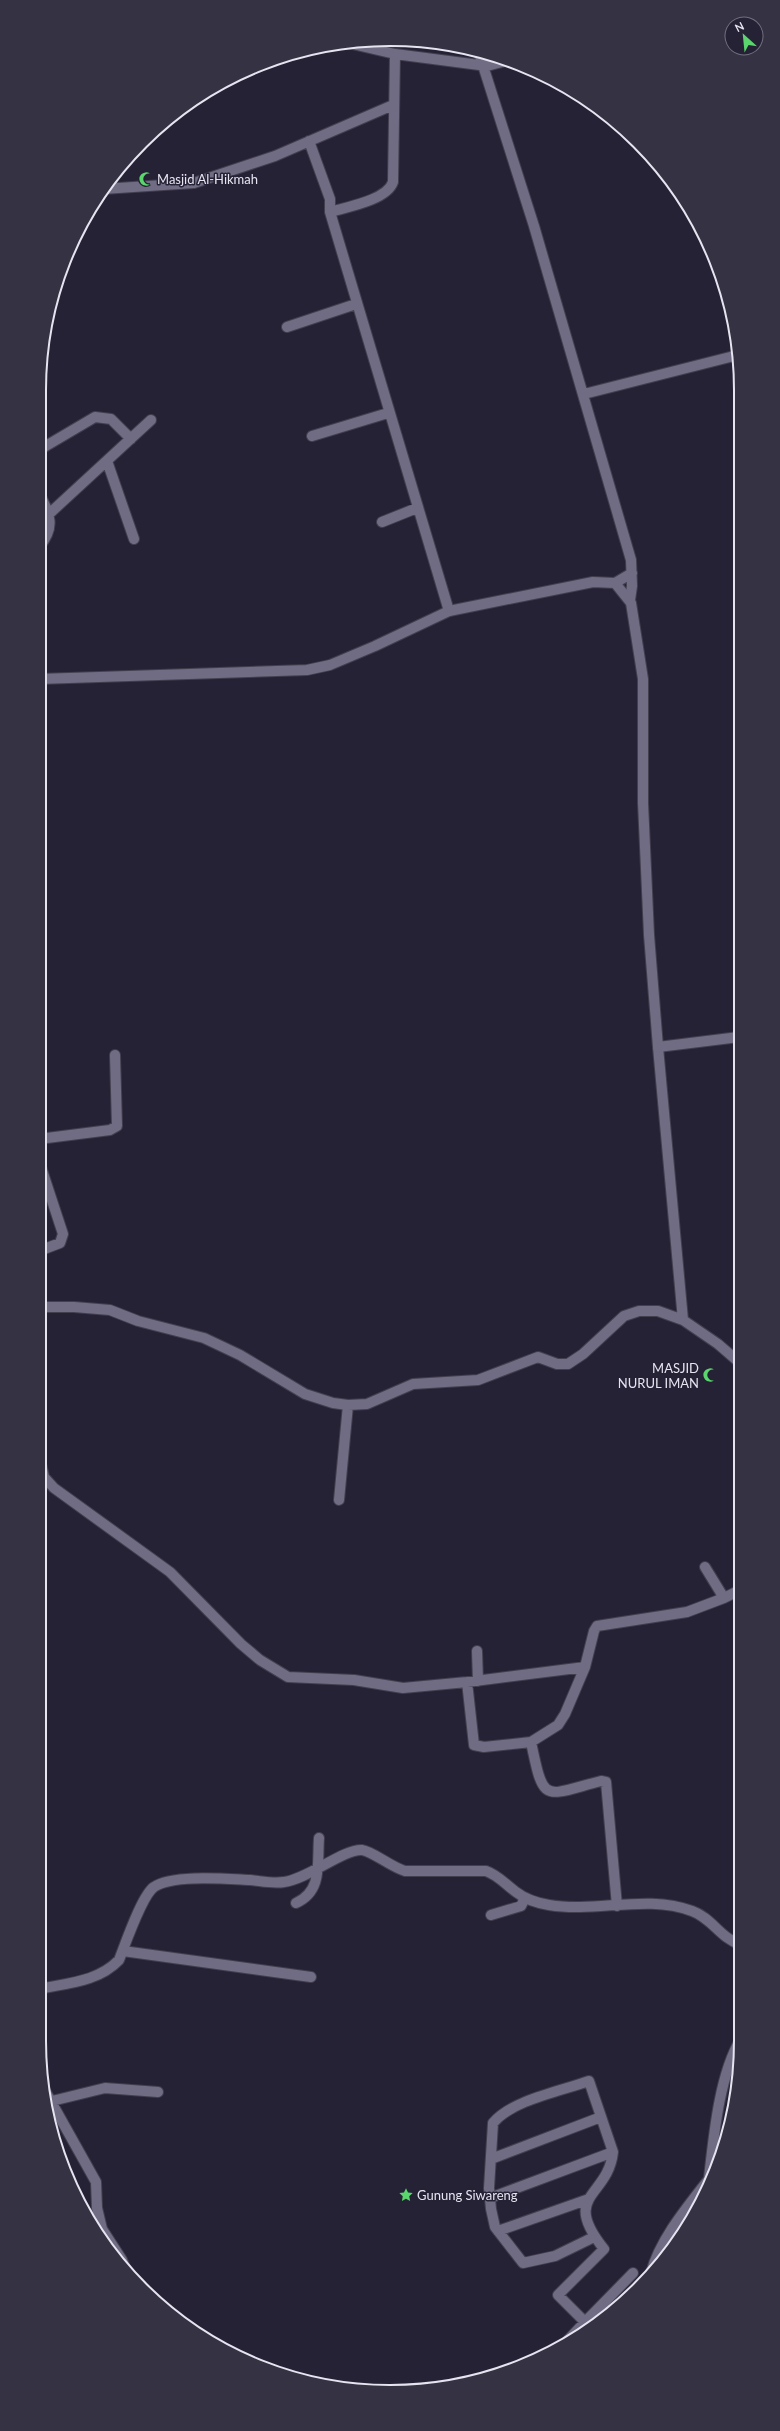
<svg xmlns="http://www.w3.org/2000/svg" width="780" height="2431" font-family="Lato,sans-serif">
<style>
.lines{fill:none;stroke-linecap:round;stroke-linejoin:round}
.minor-casing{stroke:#433f4f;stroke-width:12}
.tertiary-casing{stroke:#433f4f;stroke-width:12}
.minor{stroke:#706c83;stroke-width:10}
.tertiary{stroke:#706c83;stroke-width:10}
.labels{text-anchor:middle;stroke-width:3;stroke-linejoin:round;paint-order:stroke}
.poi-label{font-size:13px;fill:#e6e4f1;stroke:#262235;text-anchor:start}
.rim{fill:none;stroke:#e6e4f1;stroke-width:2}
</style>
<rect width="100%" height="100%" fill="#262235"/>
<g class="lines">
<defs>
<path id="minor" d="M 348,43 L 395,54
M 479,53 L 534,226 L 631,560 L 632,586 L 630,600
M 309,141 L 330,199 L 330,212
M 103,189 L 194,183 L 275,156 L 393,105
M 287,327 L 356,304
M 584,394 L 738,355
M 312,436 L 388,413
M 39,450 L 95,417 L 111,419 L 131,439
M 107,461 L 134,539
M 39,493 C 50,515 56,527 39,547
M 49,514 L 151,420
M 382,522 L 417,508
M 615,583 L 632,573
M 449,611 L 330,212 C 347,207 387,200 393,182 L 395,54 L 487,66 L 502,62
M 39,1139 L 110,1130 L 117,1126 L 115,1055
M 39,1161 L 63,1234 L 60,1243 L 39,1251
M 39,1307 L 74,1307 L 110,1310 L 138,1321 L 204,1338 L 240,1355 L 305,1394 L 333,1403 L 348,1405 L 367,1404 L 413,1384 L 478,1380 L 538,1357 L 557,1364 L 568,1364 L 583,1354 L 624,1316 L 639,1311 L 658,1311 L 683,1320 L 658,1047
M 683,1320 L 718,1344 L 740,1363
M 39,1456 L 44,1477 L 54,1488 L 170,1572 L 241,1644 L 260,1660 L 288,1677 L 354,1680 L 403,1688 L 467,1682 L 585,1667
M 339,1500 L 348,1405
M 705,1567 L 724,1598
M 477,1651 L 478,1681
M 467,1682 L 474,1745 L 484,1747 L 531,1742 L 558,1725 L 565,1714 L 585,1667 L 594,1631 L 597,1626 L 687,1612 L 724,1598 L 740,1590
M 531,1742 C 544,1805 543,1796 601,1781 L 606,1782 L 617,1906
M 296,1903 C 323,1891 317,1863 319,1838
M 491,1915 L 521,1906 L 525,1898
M 123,1951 L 311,1977
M 39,1989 C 67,1983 98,1982 119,1960 C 125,1945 142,1895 154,1887 C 172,1874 228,1879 250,1880 C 261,1881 273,1884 284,1882 C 308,1879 343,1849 362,1850 C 372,1851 391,1867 405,1871 L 486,1871 C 498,1875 505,1884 516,1892 C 525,1899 537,1903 549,1905 C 597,1913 646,1894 692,1911 C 712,1918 720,1938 741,1945
M 44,2089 L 96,2182 L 97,2208 L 102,2229 L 122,2260 L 128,2275
M 52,2101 L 105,2088 L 158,2092
M 491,2159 L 601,2117
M 708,2187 C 713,2144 718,2076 741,2039
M 490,2198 L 613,2152
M 498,2231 L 589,2199
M 594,2237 L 555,2256 L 523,2263 L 495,2227 L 491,2209 L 489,2188 L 493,2123 C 512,2100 561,2091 589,2081 L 613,2152 C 608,2198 560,2194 604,2249 L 558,2295 L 585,2322 L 633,2273
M 651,2273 C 660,2239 688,2206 709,2179
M 568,2340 L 585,2322 L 591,2328"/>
<path id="tertiary" d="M 39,679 L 307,670 L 330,665 L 375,646 L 449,611 L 593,582 L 615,583 L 631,603 L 643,679 L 643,803 L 649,935 L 658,1047 L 739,1037"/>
</defs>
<!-- minor casing -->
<use href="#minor" class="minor-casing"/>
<!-- tertiary casing -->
<use href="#tertiary" class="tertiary-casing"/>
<!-- minor -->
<use href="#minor" class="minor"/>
<!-- tertiary -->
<use href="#tertiary" class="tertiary"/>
</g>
<!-- icons -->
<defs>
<symbol id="mosque-bare" viewBox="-9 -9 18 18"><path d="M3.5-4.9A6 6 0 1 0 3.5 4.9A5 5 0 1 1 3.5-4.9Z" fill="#5bd56e" stroke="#262235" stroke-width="2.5" paint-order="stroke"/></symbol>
<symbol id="sight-bare" viewBox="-9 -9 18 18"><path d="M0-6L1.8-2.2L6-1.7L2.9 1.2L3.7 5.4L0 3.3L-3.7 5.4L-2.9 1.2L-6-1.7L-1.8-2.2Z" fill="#5bd56e" stroke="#262235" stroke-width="2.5" paint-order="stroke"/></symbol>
</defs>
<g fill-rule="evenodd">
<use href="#mosque-bare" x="136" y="169" width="20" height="20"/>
<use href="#mosque-bare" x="700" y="1365" width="20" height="20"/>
<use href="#sight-bare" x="396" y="2185" width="20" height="20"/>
</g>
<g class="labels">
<!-- poi labels -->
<g class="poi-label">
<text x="157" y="184">Masjid Al-Hikmah</text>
<text x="699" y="1373" text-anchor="end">MASJID<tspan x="699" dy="15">NURUL IMAN</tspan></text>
<text x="417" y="2200">Gunung Siwareng</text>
</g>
</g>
<!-- crop -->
<path d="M0 0H780V2431H0ZM390 46H390A344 344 0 0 1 734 390V2041A344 344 0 0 1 390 2385H390A344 344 0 0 1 46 2041V390A344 344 0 0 1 390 46Z" fill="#353244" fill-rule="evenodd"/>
<path class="rim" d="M390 46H390A344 344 0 0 1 734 390V2041A344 344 0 0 1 390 2385H390A344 344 0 0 1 46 2041V390A344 344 0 0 1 390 46Z"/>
<!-- north arrow -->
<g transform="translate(744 36) rotate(333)"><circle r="19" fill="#262235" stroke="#737080"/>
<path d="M0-3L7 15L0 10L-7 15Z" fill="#5bd56e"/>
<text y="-6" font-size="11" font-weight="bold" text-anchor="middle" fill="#e6e4f1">N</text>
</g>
</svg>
